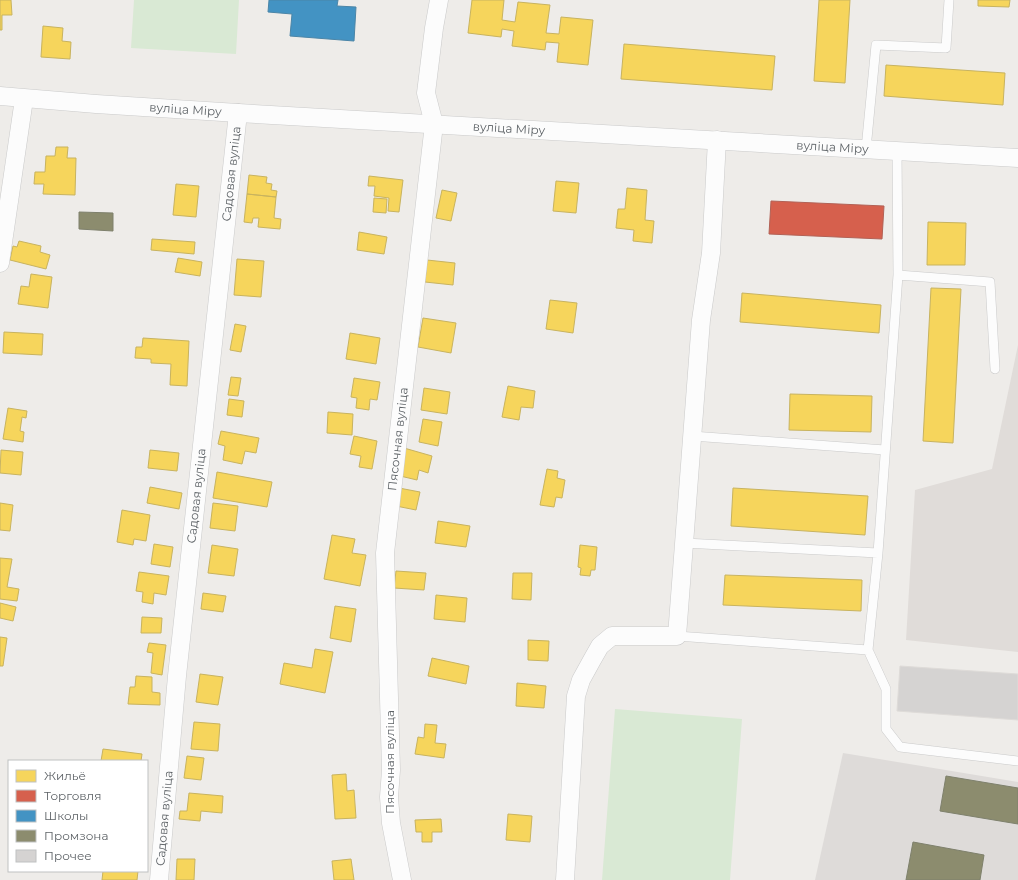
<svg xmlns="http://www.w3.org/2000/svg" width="1018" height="880" font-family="Montserrat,sans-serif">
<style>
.industrial{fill:#dedbd9}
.education{fill:#e0dcd9}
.green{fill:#d9e9d4}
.homes{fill:#f6d55c;stroke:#c8b35f}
.shops{fill:#d6604d;stroke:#b26155}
.schools{fill:#4393c3;stroke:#4b85a7}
.industry{fill:#8c8c6e;stroke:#7e806c}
.building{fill:#d5d3d2;stroke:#dedbd8}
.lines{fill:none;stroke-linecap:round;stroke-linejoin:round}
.service-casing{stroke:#cacaca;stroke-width:10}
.minor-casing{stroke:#cacaca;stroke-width:19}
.service{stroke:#fcfcfc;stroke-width:9}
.minor{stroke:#fcfcfc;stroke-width:18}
.labels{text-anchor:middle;stroke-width:4;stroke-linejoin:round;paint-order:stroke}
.street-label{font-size:12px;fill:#5e6367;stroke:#fff}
</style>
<rect width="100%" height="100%" fill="#eeece9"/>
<!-- industrial -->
<path class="industrial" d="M 843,753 L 1018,782 L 1018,880 L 815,880 Z"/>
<!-- education -->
<path class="education" d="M 1018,345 L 1018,652 L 906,640 L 915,490 L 992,469 Z"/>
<!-- green -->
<path class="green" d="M 134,0 L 239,0 L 236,54 L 131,48 Z
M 615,709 L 742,719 L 730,880 L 602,880 Z"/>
<!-- homes -->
<path class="homes" d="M 0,0 L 11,0 L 12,15 L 2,15 L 2,30 L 0,30 Z
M 472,0 L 504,0 L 502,20 L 515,22 L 518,2 L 550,5 L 546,33 L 559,34 L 561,17 L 593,20 L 588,65 L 557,62 L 559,43 L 546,42 L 545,50 L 512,46 L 514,31 L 502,29 L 501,37 L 468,33 Z
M 819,0 L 850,0 L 845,83 L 814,81 Z
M 978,0 L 1010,0 L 1009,7 L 978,6 Z
M 43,26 L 63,28 L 62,41 L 71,42 L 70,59 L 41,57 Z
M 624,44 L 775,56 L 772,90 L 621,79 Z
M 886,65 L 1005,73 L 1003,105 L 884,96 Z
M 56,147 L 68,147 L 67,158 L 76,158 L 75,195 L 43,194 L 44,184 L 34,184 L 35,172 L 45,172 L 46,156 L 55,156 Z
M 249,175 L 267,177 L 266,183 L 272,184 L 271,190 L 277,191 L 276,197 L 247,194 Z
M 369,176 L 403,180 L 399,212 L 388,211 L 389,198 L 374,196 L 375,186 L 368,186 Z
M 556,181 L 579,183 L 576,213 L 553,211 Z
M 176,184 L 199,186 L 196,217 L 173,215 Z
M 627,188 L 647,190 L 645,220 L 654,221 L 652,243 L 633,241 L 634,230 L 616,228 L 618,209 L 625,209 Z
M 442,190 L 457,193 L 451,221 L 436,218 Z
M 247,194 L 276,197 L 274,218 L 281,219 L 280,229 L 258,227 L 259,218 L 253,218 L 252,223 L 244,222 Z
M 374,198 L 387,199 L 386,213 L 373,212 Z
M 928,222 L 966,223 L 965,265 L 927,265 Z
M 359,232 L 387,237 L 384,254 L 357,250 Z
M 152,239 L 195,242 L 194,254 L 151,250 Z
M 19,241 L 41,246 L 40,252 L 50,255 L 46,269 L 10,260 L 13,246 L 17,247 Z
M 178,258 L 202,262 L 200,276 L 175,272 Z
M 237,259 L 264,261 L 261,297 L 234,295 Z
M 427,260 L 455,263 L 453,285 L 425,282 Z
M 31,274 L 52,277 L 48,308 L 18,304 L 21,286 L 29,287 Z
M 931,288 L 961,289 L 953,443 L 923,441 Z
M 742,293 L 881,305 L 879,333 L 740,322 Z
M 550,300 L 577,303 L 573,333 L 546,329 Z
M 423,318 L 456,323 L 451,353 L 418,347 Z
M 235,324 L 246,326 L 241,352 L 230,350 Z
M 4,332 L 43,334 L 42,355 L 3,353 Z
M 350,333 L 380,338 L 376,364 L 346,359 Z
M 143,338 L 189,341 L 187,386 L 170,385 L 171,364 L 151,363 L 151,359 L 135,358 L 136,347 L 142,347 Z
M 231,377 L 241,378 L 238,396 L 228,395 Z
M 354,378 L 380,382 L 377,400 L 370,399 L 369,410 L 356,408 L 357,398 L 351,397 Z
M 508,386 L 535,391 L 533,408 L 521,407 L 519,420 L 502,417 Z
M 424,388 L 450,392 L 447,414 L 421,410 Z
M 790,394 L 872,396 L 871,432 L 789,430 Z
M 229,399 L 244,401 L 242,417 L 227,415 Z
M 8,408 L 27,411 L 26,418 L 22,417 L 20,431 L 24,432 L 23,442 L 3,439 Z
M 328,412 L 353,414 L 352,435 L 327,433 Z
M 423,419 L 442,422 L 438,446 L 419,442 Z
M 221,431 L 259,438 L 256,453 L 245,451 L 242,464 L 223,460 L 225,446 L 218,444 Z
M 354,436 L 377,441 L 372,469 L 359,467 L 361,456 L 350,454 Z
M 404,448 L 432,456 L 428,473 L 419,470 L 417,480 L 396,475 Z
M 1,450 L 23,452 L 21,475 L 0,473 Z
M 150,450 L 179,453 L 177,471 L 148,468 Z
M 547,469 L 558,471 L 557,478 L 565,480 L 562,498 L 556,497 L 554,507 L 540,505 Z
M 217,472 L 272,482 L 267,507 L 213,498 Z
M 150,487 L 182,493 L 179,509 L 147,503 Z
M 399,488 L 420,492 L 416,510 L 396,506 Z
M 733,488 L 868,496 L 865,535 L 731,526 Z
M 0,503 L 13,505 L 10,531 L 0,530 Z
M 213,503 L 238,506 L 235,531 L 210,528 Z
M 122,510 L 150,515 L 146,541 L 134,539 L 133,545 L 117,542 Z
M 438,521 L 470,526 L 466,547 L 435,543 Z
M 332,535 L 355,539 L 352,553 L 366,555 L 360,586 L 324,579 Z
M 154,544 L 173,547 L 170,567 L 151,564 Z
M 212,545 L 238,549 L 234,576 L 208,573 Z
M 580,545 L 597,547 L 595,570 L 591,570 L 590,576 L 580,575 L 581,568 L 578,567 Z
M 0,558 L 12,559 L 7,587 L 19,589 L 17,601 L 0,599 Z
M 396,571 L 426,573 L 424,590 L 394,588 Z
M 139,572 L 169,576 L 166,595 L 154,593 L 153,604 L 142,602 L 143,592 L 136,591 Z
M 513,573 L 532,573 L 531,600 L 512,599 Z
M 725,575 L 862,580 L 861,611 L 723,605 Z
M 203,593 L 226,596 L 223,612 L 201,609 Z
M 436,595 L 467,598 L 465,622 L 434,619 Z
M 0,603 L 16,607 L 13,621 L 0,618 Z
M 335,606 L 356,609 L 351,642 L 330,638 Z
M 142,617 L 162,618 L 161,633 L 141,633 Z
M 0,637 L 7,638 L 3,666 L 0,666 Z
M 528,640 L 549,641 L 548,661 L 528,660 Z
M 149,643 L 166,645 L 162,675 L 151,673 L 153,653 L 147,652 Z
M 315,649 L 333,652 L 325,693 L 280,684 L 284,663 L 312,668 Z
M 432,658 L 469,666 L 466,684 L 428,676 Z
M 200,674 L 223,677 L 218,705 L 196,702 Z
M 136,676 L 152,677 L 152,692 L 160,693 L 160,705 L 128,704 L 130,687 L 135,687 Z
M 517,683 L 546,686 L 544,708 L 516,706 Z
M 194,722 L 220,724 L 218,751 L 191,749 Z
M 425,724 L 437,725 L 435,743 L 446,744 L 444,758 L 415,754 L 418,737 L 424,738 Z
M 103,749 L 142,754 L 141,761 L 101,761 Z
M 187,756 L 204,758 L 201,780 L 184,778 Z
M 346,774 L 347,791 L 354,790 L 356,818 L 335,819 L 332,775 Z
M 189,793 L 223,796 L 222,813 L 201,811 L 200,821 L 179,819 L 180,811 L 187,811 Z
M 508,814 L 532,816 L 530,842 L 506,840 Z
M 441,819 L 442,832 L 432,832 L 432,842 L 422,842 L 422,832 L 416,832 L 415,820 Z
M 177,859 L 195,859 L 194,880 L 176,880 Z
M 351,859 L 354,880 L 334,880 L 332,861 Z
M 103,871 L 138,871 L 137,880 L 102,880 Z"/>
<!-- shops -->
<path class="shops" d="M 771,201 L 884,206 L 882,239 L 769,234 Z"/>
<!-- schools -->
<path class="schools" d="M 269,0 L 338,0 L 337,6 L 356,7 L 354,41 L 290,36 L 292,14 L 268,12 Z"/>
<!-- industry -->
<path class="industry" d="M 79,212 L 113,213 L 113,231 L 79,229 Z
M 946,776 L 1018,788 L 1018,824 L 940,811 Z
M 913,842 L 984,855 L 980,880 L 906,880 Z"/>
<!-- building -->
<path class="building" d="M 900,666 L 1018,674 L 1018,720 L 897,711 Z"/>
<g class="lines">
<defs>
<path id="service" d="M 866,149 L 876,45 L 946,48 L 949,0
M 897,150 L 898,275 L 878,553 L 868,650 L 886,689 L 886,729 L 900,747 L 1018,761
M 898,275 L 990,282 L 995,369
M 692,436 L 885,450
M 684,543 L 878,553
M 677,636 L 868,650"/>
<g id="minor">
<path id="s1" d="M 0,96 L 96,104 L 238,113 L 1018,158"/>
<path d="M 0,263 L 24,99"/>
<path id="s2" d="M 159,880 L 177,676 L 238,113"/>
<path id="s3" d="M 402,880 L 391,823 L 389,797 L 391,770 L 385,553 L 434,124 L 426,93 L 434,28 L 439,0"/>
<path d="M 565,880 L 576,696 L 581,680 L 592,660 L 600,646 L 612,636 L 677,636 L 701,320 L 711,253 L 717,140"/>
</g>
</defs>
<!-- service casing -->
<use href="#service" class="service-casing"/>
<!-- minor casing -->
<use href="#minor" class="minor-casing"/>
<!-- service -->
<use href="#service" class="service"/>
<!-- minor -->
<use href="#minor" class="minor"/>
</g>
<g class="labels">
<!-- street labels -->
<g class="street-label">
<text dy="4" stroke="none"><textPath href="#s1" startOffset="186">вуліца Міру</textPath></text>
<text dy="4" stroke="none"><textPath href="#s1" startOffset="510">вуліца Міру</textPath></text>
<text dy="4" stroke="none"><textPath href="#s1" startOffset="834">вуліца Міру</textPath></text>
<text dy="4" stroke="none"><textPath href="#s2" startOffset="710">Садовая вуліца</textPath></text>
<text dy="4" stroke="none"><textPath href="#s3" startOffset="443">Пясочная вуліца</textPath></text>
<text dy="4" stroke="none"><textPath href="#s2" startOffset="386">Садовая вуліца</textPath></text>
<text transform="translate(390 762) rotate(-90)" y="4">Пясочная вуліца</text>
<text dy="4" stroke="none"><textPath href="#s2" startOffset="62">Садовая вуліца</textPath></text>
</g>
</g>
<!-- legend -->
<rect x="8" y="760" width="140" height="112" fill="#ffffff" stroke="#bfc1c2"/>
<rect x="16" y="770" width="20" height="12" fill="#f6d55c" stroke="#bfc1c2"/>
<text x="44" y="780" font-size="12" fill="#5e6367">Жильё</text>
<rect x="16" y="790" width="20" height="12" fill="#d6604d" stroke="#bfc1c2"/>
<text x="44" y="800" font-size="12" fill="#5e6367">Торговля</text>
<rect x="16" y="810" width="20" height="12" fill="#4393c3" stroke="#bfc1c2"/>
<text x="44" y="820" font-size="12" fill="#5e6367">Школы</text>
<rect x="16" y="830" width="20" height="12" fill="#8c8c6e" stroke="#bfc1c2"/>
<text x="44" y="840" font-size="12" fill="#5e6367">Промзона</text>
<rect x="16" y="850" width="20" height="12" fill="#d5d3d2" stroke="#bfc1c2"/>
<text x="44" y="860" font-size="12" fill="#5e6367">Прочее</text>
</svg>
